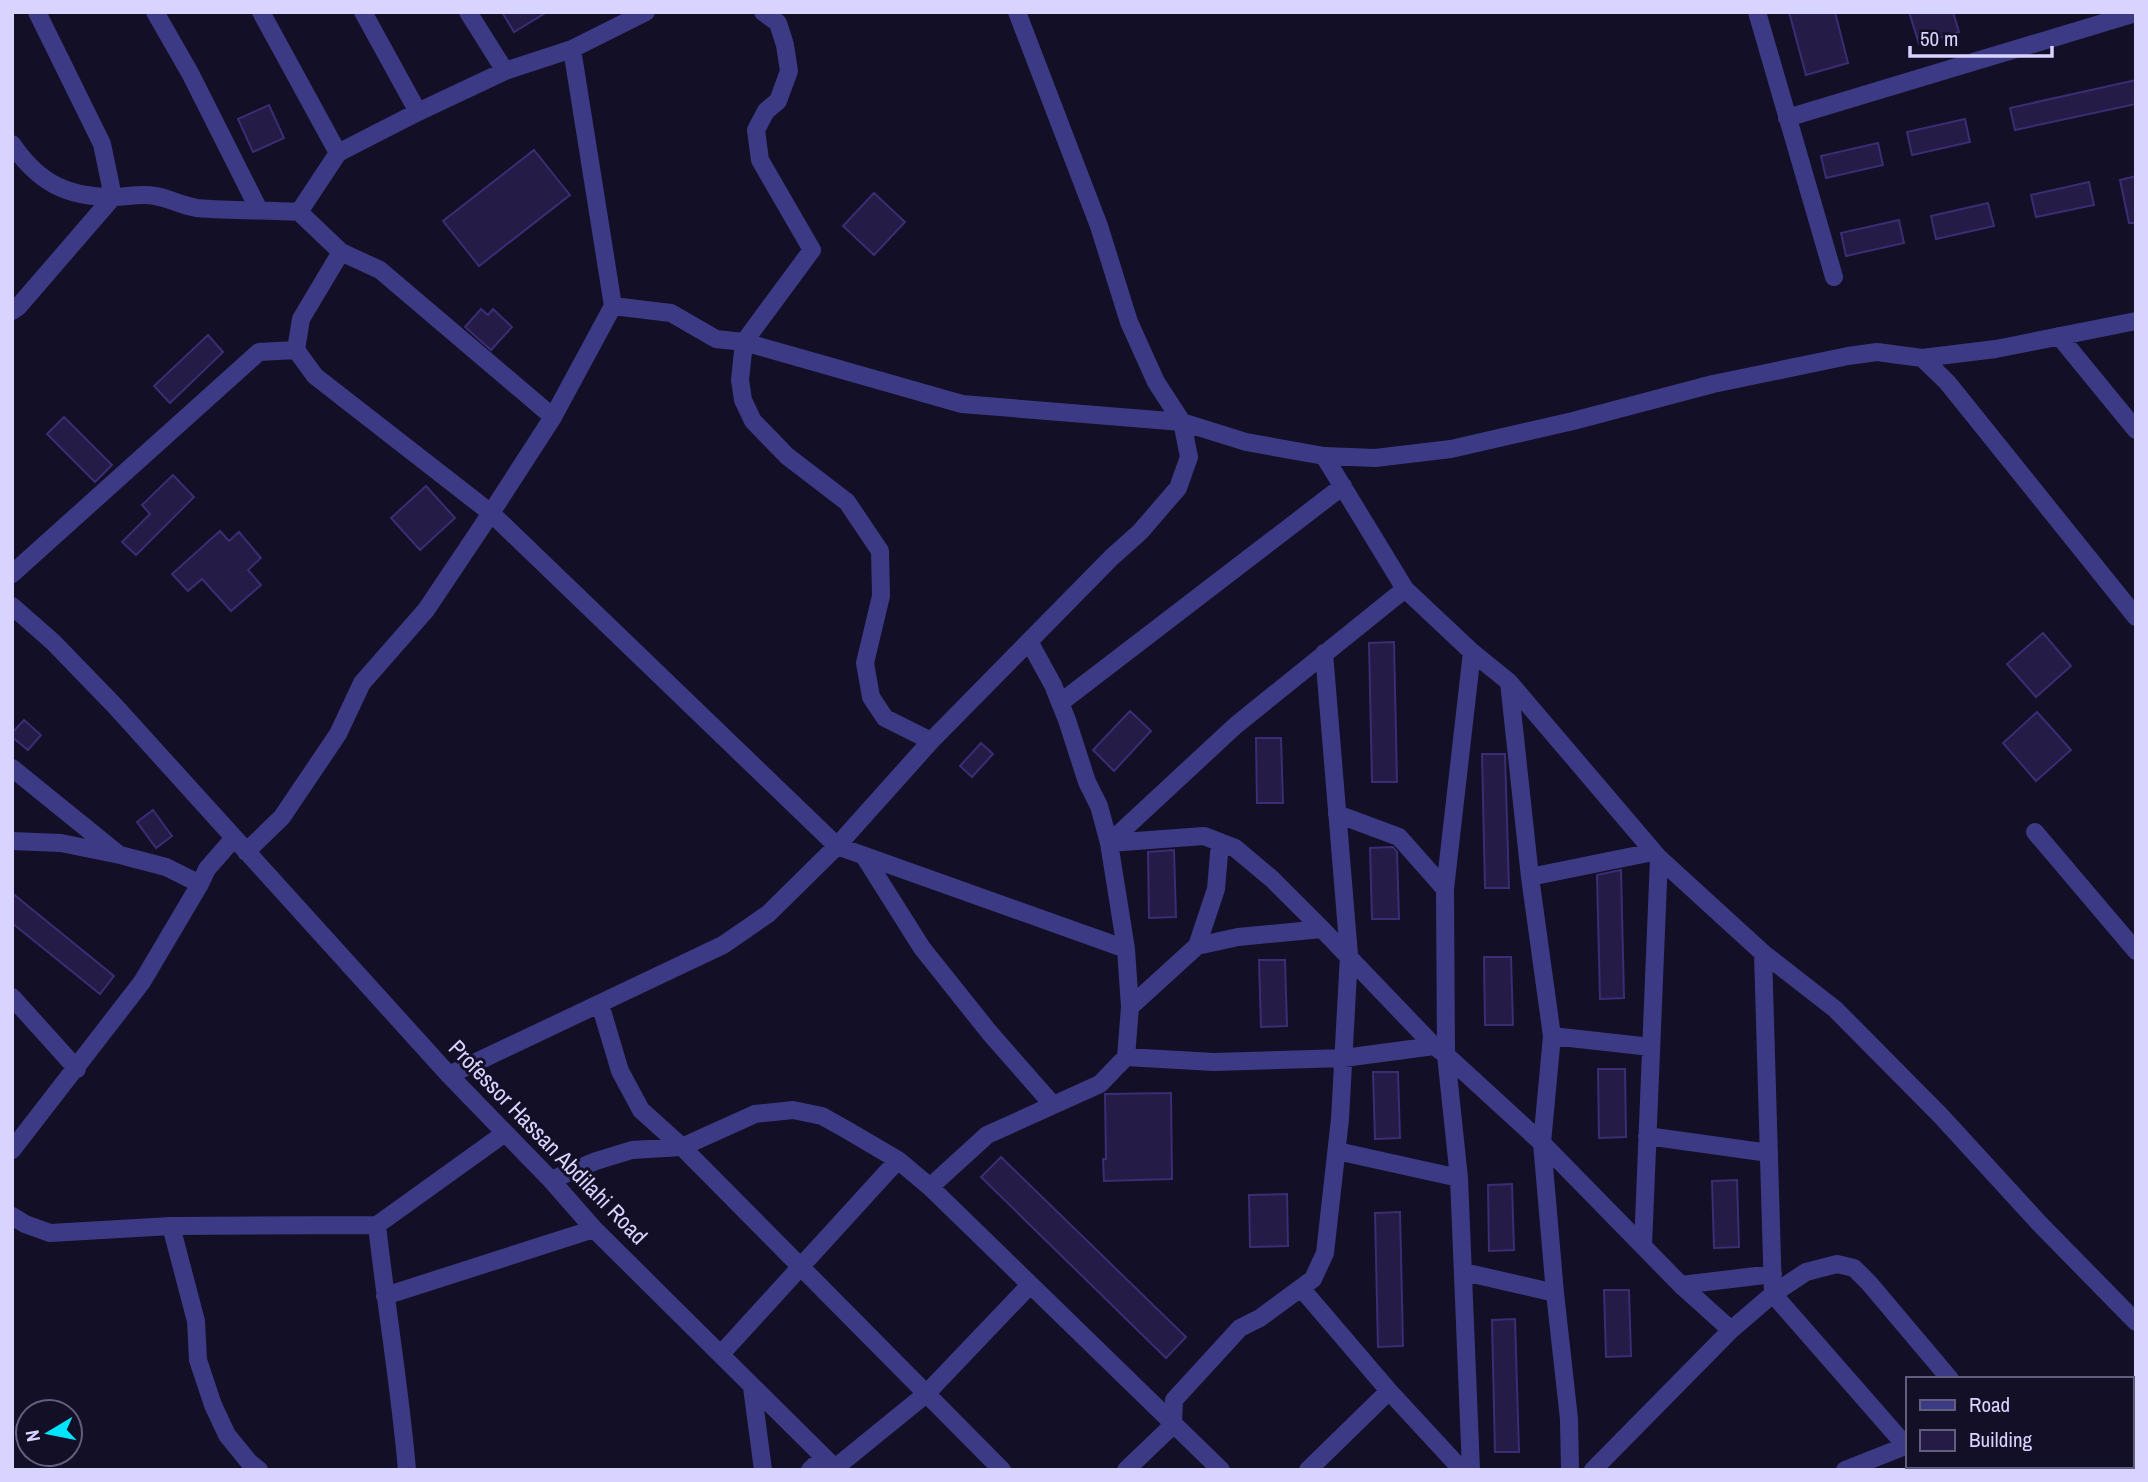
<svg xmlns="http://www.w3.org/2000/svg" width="2148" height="1482" font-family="'Archivo Narrow',sans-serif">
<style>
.building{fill:#241b47;stroke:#3b2d73;stroke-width:2}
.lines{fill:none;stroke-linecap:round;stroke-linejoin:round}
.minor{stroke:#3d3a85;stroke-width:18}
.labels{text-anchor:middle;stroke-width:6;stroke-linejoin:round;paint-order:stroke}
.street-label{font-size:23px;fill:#d9d4ff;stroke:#130f26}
</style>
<rect width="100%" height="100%" fill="#130f26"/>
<!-- building -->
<path class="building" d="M 502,12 L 547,12 L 514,32 Z
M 1789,12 L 1835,12 L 1848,63 L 1806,75 Z
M 1909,12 L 1953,12 L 1959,32 L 1919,44 Z
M 2136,80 L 2136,104 L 2015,130 L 2010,108 Z
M 269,105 L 284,138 L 253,152 L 238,119 Z
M 1965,119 L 1970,142 L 1912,155 L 1907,132 Z
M 1878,143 L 1883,165 L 1826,178 L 1821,156 Z
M 534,150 L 570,195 L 479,266 L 443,221 Z
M 2136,176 L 2136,223 L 2129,223 L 2120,180 Z
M 2089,182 L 2094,205 L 2036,217 L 2031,195 Z
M 874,193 L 905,222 L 874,255 L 843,226 Z
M 1988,203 L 1994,226 L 1936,239 L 1931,216 Z
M 1899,220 L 1904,243 L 1846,256 L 1841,233 Z
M 481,309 L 488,315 L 493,309 L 512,327 L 491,350 L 465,327 Z
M 208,335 L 223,352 L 170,403 L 154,386 Z
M 64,417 L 112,465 L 95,482 L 47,434 Z
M 173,475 L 194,497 L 136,555 L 122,542 L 150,514 L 142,505 Z
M 426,486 L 455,518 L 420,550 L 391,518 Z
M 220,531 L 229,541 L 239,532 L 261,558 L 248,570 L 261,585 L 231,611 L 202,579 L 188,591 L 172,574 Z
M 2043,633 L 2071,666 L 2036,697 L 2007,664 Z
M 1394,642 L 1397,782 L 1372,782 L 1369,643 Z
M 1130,711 L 1151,731 L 1114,771 L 1093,750 Z
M 2037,712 L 2071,750 L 2036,781 L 2003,743 Z
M 24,720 L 41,735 L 28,750 L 12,737 L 12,733 Z
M 1256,738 L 1281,738 L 1283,803 L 1257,803 Z
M 981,743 L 993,754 L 972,777 L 960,766 Z
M 1482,754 L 1505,754 L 1509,888 L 1485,888 Z
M 153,810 L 172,836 L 156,848 L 137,822 Z
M 1393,847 L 1397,852 L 1399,919 L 1372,919 L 1370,848 Z
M 1174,850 L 1176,917 L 1149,918 L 1148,852 Z
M 1621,870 L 1624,998 L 1600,999 L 1597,875 Z
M 12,893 L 114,976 L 100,994 L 12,923 Z
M 1484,957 L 1511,957 L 1513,1025 L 1485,1025 Z
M 1259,960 L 1285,960 L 1287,1026 L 1261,1027 Z
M 1598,1069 L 1625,1069 L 1626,1137 L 1599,1138 Z
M 1373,1072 L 1398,1072 L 1400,1138 L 1375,1139 Z
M 1171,1093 L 1172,1179 L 1104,1181 L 1103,1159 L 1106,1159 L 1105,1094 Z
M 1001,1157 L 1186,1337 L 1166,1358 L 981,1177 Z
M 1737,1180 L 1739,1247 L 1714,1248 L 1712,1181 Z
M 1512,1184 L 1514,1250 L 1489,1251 L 1488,1185 Z
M 1287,1194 L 1288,1246 L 1250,1247 L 1249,1195 Z
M 1400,1212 L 1403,1346 L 1378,1347 L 1375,1213 Z
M 1604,1290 L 1629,1290 L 1631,1356 L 1606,1357 Z
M 1515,1319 L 1519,1452 L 1495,1452 L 1492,1320 Z"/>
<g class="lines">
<!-- minor -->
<path class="minor" d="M 37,12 L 102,144 L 113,197
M 155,12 L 190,73 L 259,210
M 261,12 L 338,153
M 468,12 L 505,71
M 763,12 L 778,23 L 785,45 L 789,71 L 778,101 L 766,111 L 756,130 L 760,160 L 812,250 L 744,342 L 740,380 L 743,400 L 753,421 L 787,456 L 847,502 L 880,551 L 881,596 L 865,663 L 871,697 L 885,718 L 931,741
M 1757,12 L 1834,277
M 418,112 L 505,71 L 572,49
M 1787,118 L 2136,13
M 12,144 C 38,182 66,197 112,197 C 126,197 141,193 155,196 C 169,198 182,206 197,208 C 231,211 265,210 299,212 L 341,252 L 380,270 L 553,417
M 299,212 L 338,153 L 418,112 L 363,12
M 341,252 L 301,319 L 296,350 L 315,376 L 491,513 L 837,846 L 1126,949
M 613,306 L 671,313 L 716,339 L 744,342 L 962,404 L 1182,422 L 1246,442 L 1324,456 L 1375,458 L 1451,449 L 1573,421 L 1713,384 L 1848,356 L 1877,352 L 1922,358 L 1996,349 L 2136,321
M 12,311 L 18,307 L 113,197
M 2059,336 L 2136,430
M 1922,358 L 1947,382 L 2136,617
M 1324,456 L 1405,589 L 1472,652 L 1509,682 L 1659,858 L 1763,953 L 1835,1009 L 1941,1116 L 2038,1222 L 2136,1322
M 12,574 L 259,352 L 296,350
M 12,606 L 53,642 L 115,706 L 449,1075 L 551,1180 L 594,1229 L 837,1470
M 1509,682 L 1530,877 L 1552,1036 L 1542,1143 L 1555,1293 L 1569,1419 L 1570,1470
M 1060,703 L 1343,486
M 12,768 L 117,853
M 1337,814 L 1399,837 L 1445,889
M 2035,832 L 2136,951
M 12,841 L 61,843 L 120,855 L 166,867 L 200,884
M 1109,843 L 1204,836 L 1235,848 L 1272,879 L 1322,929 L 1434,1046 L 1446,1055 L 1542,1143 L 1681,1285 L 1731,1330
M 1109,843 L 1235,726 L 1405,589
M 246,852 L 282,817 L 338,734 L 362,683 L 426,610 L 491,513 L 553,417 L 613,306 L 572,49 L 646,12
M 864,856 L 922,948 L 989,1032 L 1053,1105
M 1530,877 L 1653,852
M 1197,946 L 1238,937 L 1322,929
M 1763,953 L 1773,1294 L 1906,1446
M 12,997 L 77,1069
M 600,1004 L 620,1071 L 641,1110 L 682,1147 L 1002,1470
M 1130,1007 L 1197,946 L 1216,889 L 1220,842
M 1552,1036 L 1651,1047
M 1126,1057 L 1214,1062 L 1344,1058 L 1434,1046
M 449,1075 L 723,945 L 768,914 L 837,846 L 931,741 L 1112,557 L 1140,532 L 1178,488 L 1189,457 L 1182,422 L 1156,382 L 1129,322 L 1099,226 L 1017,12
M 1647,1136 L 1769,1153
M 12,1150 L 142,982 L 200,884 L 207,869 L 234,838
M 1337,1151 L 1459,1178
M 551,1180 L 596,1161 L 632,1150 L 682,1147 L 755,1114 L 793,1110 L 822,1116 L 847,1130 L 898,1160 L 930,1187 L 1221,1470
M 930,1187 L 987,1135 L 1100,1084 L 1126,1057 L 1130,1007 L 1126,949 L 1109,843 L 1099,806 L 1087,782 L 1067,720 L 1053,685 L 1030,643
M 12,1216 L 25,1224 L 50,1233 L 171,1226 L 377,1225 L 505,1133
M 377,1225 C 386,1307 400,1388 407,1470
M 171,1226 L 196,1321 L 198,1360 L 213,1405 L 227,1435 L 249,1462 L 259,1470
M 1643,1246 L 1659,858
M 1464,1272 L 1555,1293
M 1681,1285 L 1773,1274
M 1301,1288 L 1389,1391 L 1462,1470
M 385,1296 L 594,1229
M 721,1354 L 898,1160
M 752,1387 L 763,1470
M 2132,1394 L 2136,1390
M 810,1470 L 815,1465 L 835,1468 L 926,1394 L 1030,1285
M 1126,1470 L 1173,1425 L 1174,1400 L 1240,1328 L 1260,1318 L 1313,1279 L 1325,1253 L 1340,1119 L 1349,955 L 1324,653
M 1308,1470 L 1389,1391
M 1471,1470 L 1459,1178 L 1446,1055 L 1445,889 L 1472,652
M 1593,1470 L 1731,1330 L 1773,1294 L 1806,1272 L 1837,1264 L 1854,1268 L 1869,1283 L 1950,1379
M 1845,1470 L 1908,1445
M 2069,1470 L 2072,1466"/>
</g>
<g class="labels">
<!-- street labels -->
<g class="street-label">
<text transform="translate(548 1142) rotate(46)" y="8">Professor Hassan Abdilahi Road</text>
</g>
</g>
<!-- border -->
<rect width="2148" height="1482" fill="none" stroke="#d9d4ff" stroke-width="28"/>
<!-- legend -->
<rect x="1906" y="1377" width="228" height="91" fill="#130f26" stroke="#625e7d" stroke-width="2"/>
<rect x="1920" y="1400" width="35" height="10" fill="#3d3a85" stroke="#625e7d" stroke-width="2"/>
<text x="1969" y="1412" font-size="21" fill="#d9d4ff">Road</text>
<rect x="1920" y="1430" width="35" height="21" fill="#241b47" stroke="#625e7d" stroke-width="2"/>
<text x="1969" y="1447" font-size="21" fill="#d9d4ff">Building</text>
<!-- north arrow -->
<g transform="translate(49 1433) rotate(260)"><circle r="33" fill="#130f26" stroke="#625e7d" stroke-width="2"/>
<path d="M0-5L12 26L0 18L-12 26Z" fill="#00e5ff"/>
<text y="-10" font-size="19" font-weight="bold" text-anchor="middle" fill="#d9d4ff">N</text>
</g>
<!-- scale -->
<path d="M1910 46v10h142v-10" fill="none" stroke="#d9d4ff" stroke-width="3.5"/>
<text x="1920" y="46" font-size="21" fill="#d9d4ff" stroke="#130f26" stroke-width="5" paint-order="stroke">50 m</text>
</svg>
